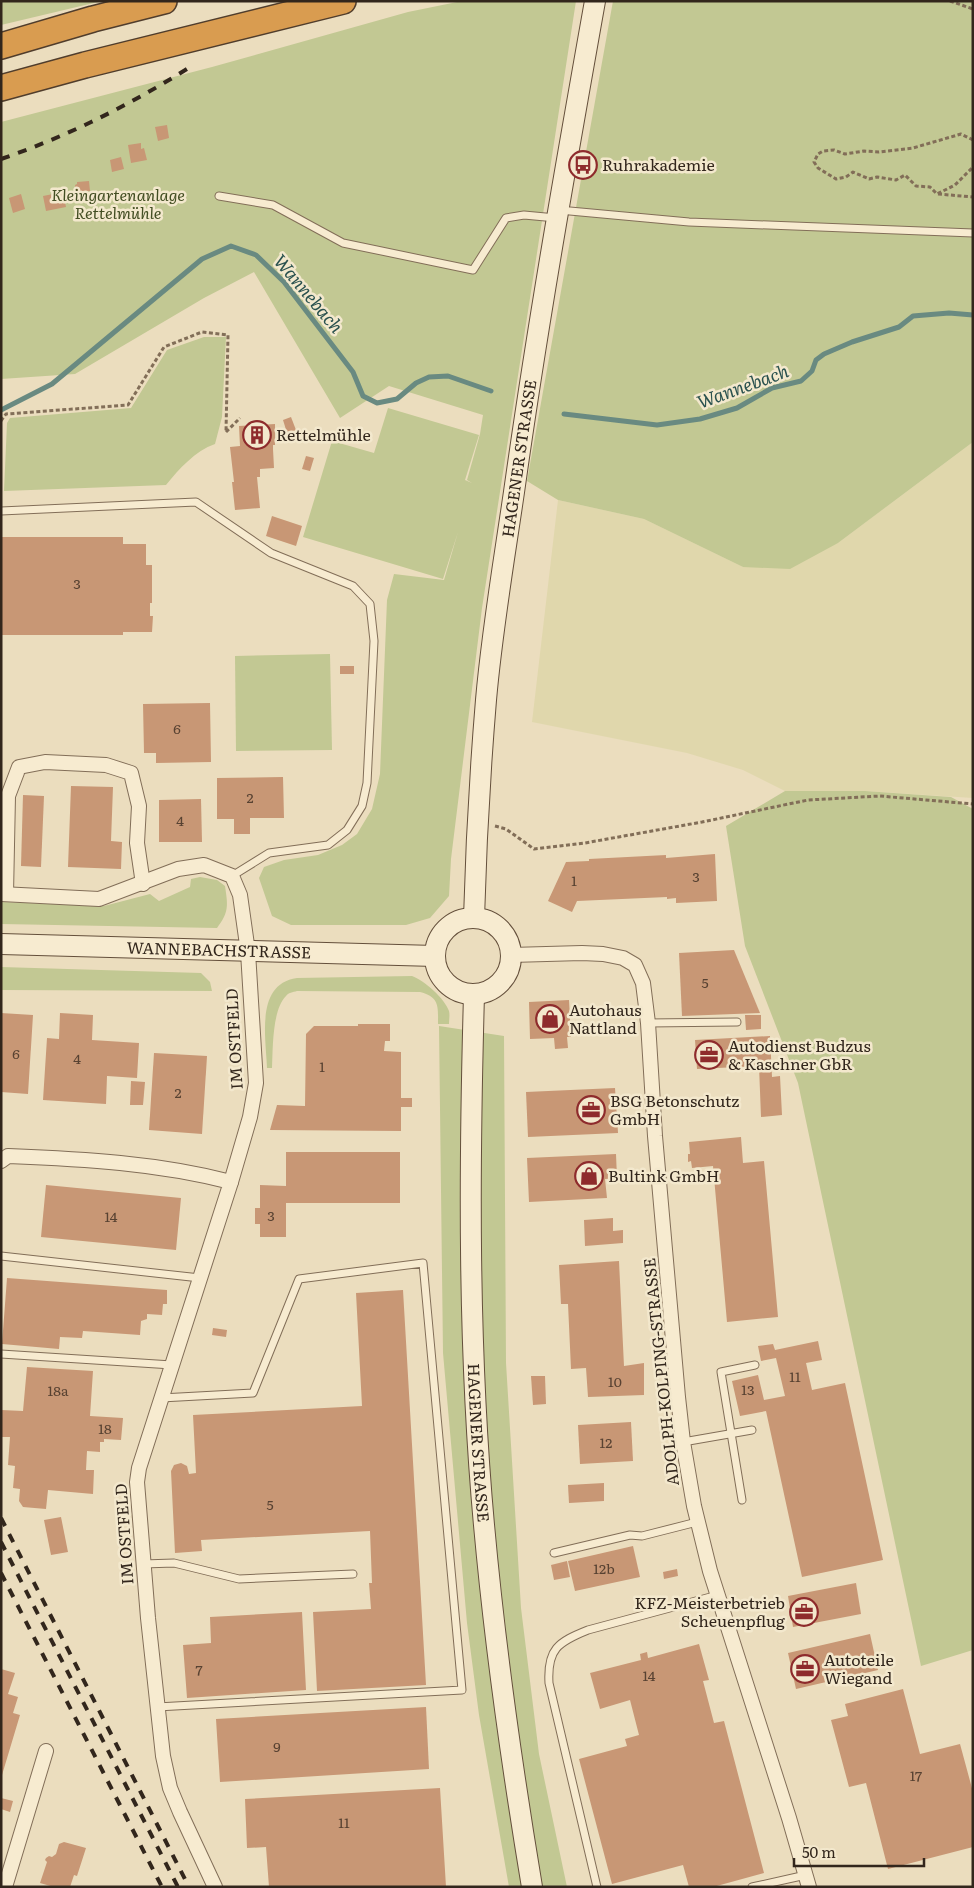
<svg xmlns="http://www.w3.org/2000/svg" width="974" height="1888" font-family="Literata,serif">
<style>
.farmland{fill:#e0d7ac}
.green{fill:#c2c893}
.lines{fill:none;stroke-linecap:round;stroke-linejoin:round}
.stream{stroke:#698a81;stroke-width:5}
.building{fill:#c89775}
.lane-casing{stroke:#826e58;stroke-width:9}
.street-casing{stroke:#826e58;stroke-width:16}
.secondary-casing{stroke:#644f3b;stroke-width:22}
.highway-casing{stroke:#503d2c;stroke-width:28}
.path{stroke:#826e58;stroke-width:3;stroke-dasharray:4 2.5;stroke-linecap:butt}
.lane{stroke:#f7ebd0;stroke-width:7}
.street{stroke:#f7ebd0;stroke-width:14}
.secondary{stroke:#f7ebd0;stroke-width:20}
.highway{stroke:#d99c50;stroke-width:25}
.rail{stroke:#32261c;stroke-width:4;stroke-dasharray:9 9;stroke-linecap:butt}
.labels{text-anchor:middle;stroke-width:5;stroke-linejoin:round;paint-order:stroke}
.number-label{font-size:14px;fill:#584232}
.poi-label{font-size:16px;fill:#32261c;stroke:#f3e8cd;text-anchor:start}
.park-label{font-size:16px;font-style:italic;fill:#434e23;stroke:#f3e8cd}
.street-label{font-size:16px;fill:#32261c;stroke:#f3e8cd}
.water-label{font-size:18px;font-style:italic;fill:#2b524f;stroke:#f3e8cd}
</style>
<rect width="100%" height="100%" fill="#ebddbe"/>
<polygon class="farmland" points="973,442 973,798 865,791 785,791 743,770 687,753 532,722 558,500 644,519 743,567 838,543"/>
<g class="green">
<polygon points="1,1 102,1 1,25"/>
<polygon points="462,1 576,1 482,608 451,859 449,896 430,918 406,925 291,925 272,916 259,878 264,867 284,860 318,855 342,845 357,834 372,809 380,774 387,600 394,574 444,580 458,532 443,579 303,537 332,441 374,453 388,408 479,435 465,480 472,483 467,480 480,434 483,415 389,386 340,418 254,272 204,298 75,374 1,379 1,122 212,67 408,12"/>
<polygon points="613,1 973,1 973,442 838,543 790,569 743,567 644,519 558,500 527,481"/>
<path d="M204 337H226L222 417 215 444C195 451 179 469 166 485L4 491 7 423 10 418 131 408 167 350Z"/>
<polygon points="330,654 332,750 236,751 235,656"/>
<polygon points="785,791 865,791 951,797 973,809 973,1650 921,1666 798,1083 745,946 726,826"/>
<path d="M200 877 217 880 225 886C228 906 229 912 217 928L1 924V902L104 906 150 894 159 901 190 887 191 879Z"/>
<polygon points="1,967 201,973 210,982 212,991 1,990"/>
<path d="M412 976C424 980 445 999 449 1011 450 1015 449 1020 449 1024H438C438 1007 440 997 420 992L297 991C293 992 288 993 286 996 272 1010 273 1048 272 1068H267C266 1038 255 984 297 978Z"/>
<polygon points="439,1026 504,1036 506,1363 521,1608 539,1754 567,1887 509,1887 479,1715 467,1623 443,1353"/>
</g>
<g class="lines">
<g class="stream">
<polyline points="1,410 52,384 202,259 231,246 256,255 284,282 353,372 363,396 377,403 397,399 416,383 429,377 448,376 491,391"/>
<polyline points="564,414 657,425 700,419 737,408 772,388 801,381 812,371 816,360 824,354 852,342 899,327 913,316 949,313 973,315"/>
</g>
</g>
<g class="building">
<polygon points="167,125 169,138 158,141 155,127"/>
<polygon points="141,143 141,149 144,148 147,160 131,163 128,145"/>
<polygon points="121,157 124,169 112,172 110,160"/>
<polygon points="89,181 90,191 76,193 75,185 77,184 77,182"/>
<polygon points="63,192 66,207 46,211 43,196"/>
<polygon points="21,194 25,209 13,213 9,198"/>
<polygon points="291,417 296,430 287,433 283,420"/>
<polygon points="275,424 275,445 273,445 273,449 274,468 260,469 260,477 257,477 260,508 235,510 232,482 234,482 230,447 240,446 239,426"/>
<polygon points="306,456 314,458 310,471 302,469"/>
<polygon points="272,516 302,526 296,546 266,536"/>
<polygon points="1,537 123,537 123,544 146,544 146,565 152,565 152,603 150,603 150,616 153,616 152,632 123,632 123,635 1,635"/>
<rect x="340" y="666" width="14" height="8"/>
<polygon points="210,703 211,762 156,763 156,753 144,753 143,704"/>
<polygon points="283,777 284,818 250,818 250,834 234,834 234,819 217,819 217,778"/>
<polygon points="71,786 113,787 111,841 122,842 121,869 68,867"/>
<polygon points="23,795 44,796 41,867 21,866"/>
<polygon points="201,799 202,842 159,842 159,800"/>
<polygon points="715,854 717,901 676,903 676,898 667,899 667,897 577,901 572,912 548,901 566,862 589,861 589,859 666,855 666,858"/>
<polygon points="734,950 760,1013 682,1016 679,953"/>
<polygon points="569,1000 571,1037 567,1037 568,1048 555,1049 554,1038 530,1039 529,1002"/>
<polygon points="1,1013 33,1015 28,1094 1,1092"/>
<polygon points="60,1013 93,1015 92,1040 139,1043 137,1078 107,1076 106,1104 43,1100 47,1038 59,1039"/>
<polygon points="745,1015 761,1015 761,1029 746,1030"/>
<polygon points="358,1024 390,1024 390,1041 385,1041 384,1051 401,1052 401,1098 412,1098 412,1107 401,1107 401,1131 270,1130 277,1105 305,1106 306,1034 314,1026 358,1026"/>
<polygon points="770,1036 772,1077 780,1076 782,1115 761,1117 759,1066 697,1069 695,1040"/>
<polygon points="154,1053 207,1056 202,1134 149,1130"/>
<polygon points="131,1081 145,1082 143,1105 130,1105"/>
<polygon points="615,1088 618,1133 528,1137 526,1092"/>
<polygon points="741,1137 743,1163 764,1161 778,1317 727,1322 713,1166 692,1168 691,1161 688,1162 688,1154 690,1154 689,1142"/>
<polygon points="286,1152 400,1152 400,1203 286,1203 286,1237 260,1237 260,1224 255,1224 255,1208 260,1208 260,1185 286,1186"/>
<polygon points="616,1154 617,1178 605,1179 607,1198 529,1202 527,1158"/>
<polygon points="46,1185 181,1198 176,1250 41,1237"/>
<polygon points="613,1218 613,1231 623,1230 623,1243 585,1246 584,1220"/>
<polygon points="619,1261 624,1366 644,1363 644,1395 588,1397 586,1368 571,1369 568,1304 561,1304 559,1265"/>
<polygon points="7,1278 167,1290 167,1304 163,1304 162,1315 147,1314 147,1319 141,1321 140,1335 83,1331 82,1338 60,1337 59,1349 2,1344"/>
<polygon points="403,1290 426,1685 317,1691 313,1612 371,1609 369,1583 372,1583 370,1531 201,1540 202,1551 175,1553 171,1471 174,1465 181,1463 187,1466 189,1474 196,1473 193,1415 362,1406 356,1293"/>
<polygon points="213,1328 227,1330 226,1337 212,1335"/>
<polygon points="818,1341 822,1360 806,1363 812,1390 845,1383 883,1560 802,1577 766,1411 740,1416 732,1381 758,1375 764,1400 785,1396 776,1358 761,1361 758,1346 773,1344 775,1350"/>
<polygon points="27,1367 93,1371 90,1416 123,1418 121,1440 104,1439 104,1442 100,1442 100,1452 87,1451 86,1470 94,1470 93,1494 48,1490 46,1509 23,1507 19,1501 20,1489 13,1488 15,1466 8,1465 10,1437 1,1437 1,1410 23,1411"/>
<polygon points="531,1376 545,1376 546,1404 533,1405"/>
<polygon points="631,1422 633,1461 580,1464 578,1425"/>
<polygon points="604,1483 604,1501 569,1503 568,1485"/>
<polygon points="61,1517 68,1552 51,1555 44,1520"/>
<polygon points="633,1546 640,1577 575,1591 568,1561"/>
<polygon points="567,1561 570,1577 554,1580 551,1565"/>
<polygon points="677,1569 678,1576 664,1579 663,1572"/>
<polygon points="856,1583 861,1614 793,1627 788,1596"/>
<polygon points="302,1612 306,1690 187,1698 183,1645 211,1643 210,1617"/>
<polygon points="870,1634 878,1670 796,1689 788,1653"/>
<polygon points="699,1644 709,1680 703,1681 714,1723 724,1721 764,1873 713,1887 689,1887 683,1865 612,1884 579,1759 627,1746 625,1739 639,1735 630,1700 600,1709 590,1673 641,1660 640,1654 647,1652 648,1658"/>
<polygon points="1,1669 15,1673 8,1694 18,1697 13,1713 20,1715 2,1775"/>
<polygon points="903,1689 920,1754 960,1744 973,1792 973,1847 888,1869 866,1783 849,1787 831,1720 848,1716 845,1704"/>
<polygon points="426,1707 429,1769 220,1782 216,1719"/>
<polygon points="440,1788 446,1887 269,1887 266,1847 247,1848 245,1799"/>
<polygon points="1,1798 13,1801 10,1812 1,1809"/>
<polygon points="64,1842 86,1848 77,1876 74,1875 70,1887 54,1887 40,1883 47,1862 45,1860 46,1858 49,1856 52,1857 56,1854 59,1844"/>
</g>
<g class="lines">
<defs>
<g id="lane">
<polyline points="219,196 273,205 343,243 473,270 506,218 524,215 556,218"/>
<polyline points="559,210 689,222 973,233"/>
<polyline points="1,511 196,502 271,553 353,586 370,604 374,641 367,783 362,806 347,830 328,845 269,853 232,876"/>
<polyline points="648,1023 737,1022"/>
<polyline points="1,1256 200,1278"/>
<polyline points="1,1354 172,1365"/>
<polyline points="683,1442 752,1430"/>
<polyline points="742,1500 721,1372 755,1365"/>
<polyline points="554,1553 630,1535 642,1536 697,1522"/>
<polyline points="143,1564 174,1563 239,1579 353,1574"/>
<polyline points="157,1707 462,1690 423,1263 299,1279 253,1393 161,1398"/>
<path d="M597 1887 549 1683C547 1649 558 1642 588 1630L718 1595"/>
<polyline points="752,1887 806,1875"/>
</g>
<g id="street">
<polyline points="1,894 99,899 178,869 204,865 232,876 240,895 248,952 256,1083 250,1117 231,1182"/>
<polyline points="6,894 8,796 19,767 45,762 106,765 131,773 139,806 137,843 143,884"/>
<polyline points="511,955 582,953 603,954 623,958 635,965 643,983 648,1023 655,1136 678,1397 683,1442 694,1506 710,1571 789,1818 809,1887"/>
<path d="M1 1161 8 1156C83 1159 158 1163 231 1182L139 1468 137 1482 148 1618 163 1756 170 1788 180 1812 215 1887"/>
<polyline points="5,1887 46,1751"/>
</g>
<g id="secondary">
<circle cx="473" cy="956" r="38"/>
<path id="s1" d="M474 918C476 845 480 772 486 700 492 630 504 561 514 492 537 328 566 164 595 1"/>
<path id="s2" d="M1 944 435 956"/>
<path id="s3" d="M474 995C469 1172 468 1349 484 1525 495 1647 512 1767 532 1887"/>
</g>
<g id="highway">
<polyline points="1,46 93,19 164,1"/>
<polyline points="1,88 85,65 343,1"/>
</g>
</defs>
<use href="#lane" class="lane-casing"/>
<use href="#street" class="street-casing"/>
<use href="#secondary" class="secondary-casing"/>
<use href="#highway" class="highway-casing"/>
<g class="path">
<polyline points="950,1 973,9"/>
<polyline points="973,140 961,134 913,148 879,152 864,151 845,154 834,150 823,151 818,154 814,162 818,168 836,179 846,177 853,172 869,179 877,177 896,180 905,175 916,186 930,187 937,194 955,185 973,167"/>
<polyline points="938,194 973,197"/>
<polyline points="1,421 6,414 128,405 164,347 202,332 228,335 226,432"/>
<polyline points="226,432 240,418"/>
<polyline points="495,826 506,829 534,849 585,843 702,822 808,800 880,796 973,804"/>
</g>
<use href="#lane" class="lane"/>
<use href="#street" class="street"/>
<use href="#secondary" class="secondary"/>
<use href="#highway" class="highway"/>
<g class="rail">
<path d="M1 159C68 136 130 105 190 67"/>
<polyline points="1,1518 189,1887"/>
<polyline points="1,1542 178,1887"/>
<polyline points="1,1573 162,1887"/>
</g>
</g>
<defs>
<symbol id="bus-ring" viewBox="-11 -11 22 22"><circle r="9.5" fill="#f3e8cd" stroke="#8e2b2c" stroke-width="1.5"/><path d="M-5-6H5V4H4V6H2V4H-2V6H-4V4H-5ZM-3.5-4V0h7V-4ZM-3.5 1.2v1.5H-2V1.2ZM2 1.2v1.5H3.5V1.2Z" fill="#8e2b2c"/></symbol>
<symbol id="building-ring" viewBox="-11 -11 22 22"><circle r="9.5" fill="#f3e8cd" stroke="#8e2b2c" stroke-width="1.5"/><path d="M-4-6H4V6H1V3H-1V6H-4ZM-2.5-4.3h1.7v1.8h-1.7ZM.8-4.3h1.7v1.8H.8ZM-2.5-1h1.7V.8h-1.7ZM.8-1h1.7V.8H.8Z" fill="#8e2b2c"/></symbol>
<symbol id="shop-ring" viewBox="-11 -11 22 22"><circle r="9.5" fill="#f3e8cd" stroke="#8e2b2c" stroke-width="1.5"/><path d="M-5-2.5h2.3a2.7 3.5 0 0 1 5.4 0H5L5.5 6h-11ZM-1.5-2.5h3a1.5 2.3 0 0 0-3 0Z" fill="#8e2b2c"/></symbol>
<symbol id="office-ring" viewBox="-11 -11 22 22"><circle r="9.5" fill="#f3e8cd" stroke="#8e2b2c" stroke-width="1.5"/><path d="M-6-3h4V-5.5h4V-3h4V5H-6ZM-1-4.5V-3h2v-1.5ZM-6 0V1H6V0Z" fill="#8e2b2c"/></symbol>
</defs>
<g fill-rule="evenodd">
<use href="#bus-ring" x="567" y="149" width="32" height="32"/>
<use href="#building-ring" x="241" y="419" width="32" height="32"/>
<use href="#shop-ring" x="534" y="1003" width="32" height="32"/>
<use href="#office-ring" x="693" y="1039" width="32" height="32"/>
<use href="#office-ring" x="575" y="1094" width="32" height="32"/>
<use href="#shop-ring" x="573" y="1160" width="32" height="32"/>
<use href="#office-ring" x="788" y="1596" width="32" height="32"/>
<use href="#office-ring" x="789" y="1653" width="32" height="32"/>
</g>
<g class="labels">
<g class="number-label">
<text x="77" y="589">3</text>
<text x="177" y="734">6</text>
<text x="250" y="803">2</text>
<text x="180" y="826">4</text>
<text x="696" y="882">3</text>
<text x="574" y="886">1</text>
<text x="705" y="988">5</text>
<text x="16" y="1059">6</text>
<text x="77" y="1064">4</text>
<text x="322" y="1072">1</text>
<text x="178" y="1098">2</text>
<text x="271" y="1221">3</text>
<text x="111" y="1222">14</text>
<text x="795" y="1382">11</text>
<text x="615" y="1387">10</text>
<text x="748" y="1395">13</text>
<text x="58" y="1396">18a</text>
<text x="105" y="1434">18</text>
<text x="606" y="1448">12</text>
<text x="270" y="1510">5</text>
<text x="604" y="1574">12b</text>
<text x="199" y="1675">7</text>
<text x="649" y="1681">14</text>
<text x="277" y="1752">9</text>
<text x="916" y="1781">17</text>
<text x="344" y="1828">11</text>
</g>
<g class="poi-label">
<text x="602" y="171">Ruhrakademie</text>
<text x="276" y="441">Rettelmühle</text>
<text x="569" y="1016">Autohaus<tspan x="569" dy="18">Nattland</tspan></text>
<text x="728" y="1052">Autodienst Budzus<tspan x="728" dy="18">&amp; Kaschner GbR</tspan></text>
<text x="610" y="1107">BSG Betonschutz<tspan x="610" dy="18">GmbH</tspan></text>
<text x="608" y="1182">Bultink GmbH</text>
<text x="785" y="1609" text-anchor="end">KFZ-Meisterbetrieb<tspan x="785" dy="18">Scheuenpflug</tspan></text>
<text x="824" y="1666">Autoteile<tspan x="824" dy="18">Wiegand</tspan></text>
</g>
<g class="park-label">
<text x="118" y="201">Kleingartenanlage<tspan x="118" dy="18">Rettelmühle</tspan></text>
</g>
<g class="street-label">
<text dy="6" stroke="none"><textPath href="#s1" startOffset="462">HAGENER STRASSE</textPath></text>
<text dy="6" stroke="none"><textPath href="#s2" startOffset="218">WANNEBACHSTRASSE</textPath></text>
<text transform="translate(234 1039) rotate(-93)" y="6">IM OSTFELD</text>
<text transform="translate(661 1372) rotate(-96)" y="6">ADOLPH-KOLPING-STRASSE</text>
<text dy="6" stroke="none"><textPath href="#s3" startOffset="448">HAGENER STRASSE</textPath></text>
<text transform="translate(124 1534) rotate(-94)" y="6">IM OSTFELD</text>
</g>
<g class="water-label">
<text transform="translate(308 294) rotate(50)" y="6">Wannebach</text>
<text transform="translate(743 387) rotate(-20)" y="6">Wannebach</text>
</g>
</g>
<rect width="974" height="1888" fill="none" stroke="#32261c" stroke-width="5"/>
<path d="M794 1858v8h130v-8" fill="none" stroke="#32261c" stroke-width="2.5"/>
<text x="802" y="1858" font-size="15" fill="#32261c" stroke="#f3e8cd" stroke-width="4" paint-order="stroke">50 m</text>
</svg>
